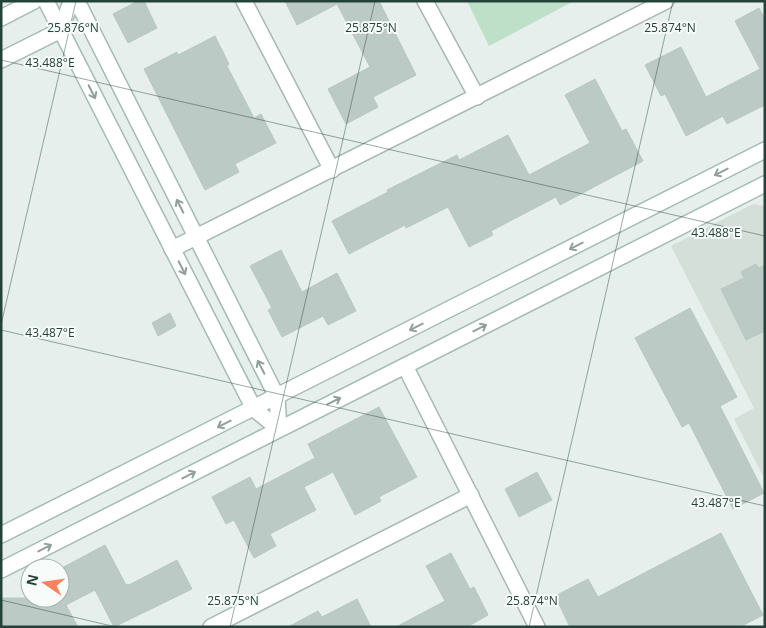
<svg xmlns="http://www.w3.org/2000/svg" width="766" height="628" font-family="'Open Sans',sans-serif">
<style>
.built{fill:#d4dfda}
.green{fill:#bfe0c8}
.building{fill:#bbcac4;stroke:#b8c9c2}
.lines{fill:none;stroke-linecap:round;stroke-linejoin:round}
.street-casing{stroke:#a8b8b2;stroke-width:18}
.secondary-casing{stroke:#a4bbb3;stroke-width:18}
.street{stroke:#fff;stroke-width:15}
.secondary{stroke:#fff;stroke-width:15}
.oneway{stroke:#92a09c}
.ticks{fill:none;stroke:#24423a;stroke-width:1;stroke-opacity:0.45}
.ticks-label{font-size:12px;text-anchor:middle;fill:#24423a;stroke:#f7fbf9;stroke-width:4;stroke-linejoin:round;paint-order:stroke}
</style>
<rect width="100%" height="100%" fill="#e6efeb"/>
<polygon class="built" points="753,204 765,206 765,480 734,419 754,408 671,246"/>
<polygon class="green" points="467,1 574,1 489,46"/>
<g class="building">
<polygon points="138,1 144,1 157,28 128,43 113,14"/>
<polygon points="285,1 379,1 416,75 373,97 378,107 346,124 328,89 370,67 337,4 297,25"/>
<polygon points="759,8 765,19 765,105 727,124 723,116 686,136 665,94 661,96 645,65 681,47 706,97 760,69 735,21"/>
<polygon points="215,36 229,64 227,66 254,118 261,114 276,143 235,164 239,172 205,190 144,69 177,52 178,55"/>
<polygon points="595,79 622,131 626,129 643,161 560,205 556,197 491,231 493,235 469,247 448,207 406,228 405,225 349,254 332,221 388,192 387,190 457,155 459,160 508,135 529,175 590,143 565,95"/>
<polygon points="281,250 302,292 337,273 356,311 328,325 323,316 282,337 268,310 272,308 250,266"/>
<polygon points="756,264 759,268 765,265 765,331 746,340 721,289 744,278 741,272"/>
<polygon points="690,308 737,397 720,406 764,493 733,509 689,423 682,427 635,338"/>
<polygon points="170,313 176,326 158,336 152,323"/>
<polygon points="379,407 417,477 379,497 381,501 355,515 333,472 304,487 316,510 270,534 276,546 254,558 234,520 226,524 212,497 250,477 256,489 315,458 308,444"/>
<polygon points="537,472 552,500 519,517 505,489"/>
<polygon points="721,533 763,615 740,627 570,627 555,596 588,579 598,597"/>
<polygon points="105,545 126,585 128,584 129,585 177,560 192,589 114,627 95,590 66,605 78,627 1,627 1,598 60,598 60,569"/>
<polygon points="451,553 470,589 474,587 488,615 467,627 396,627 445,601 426,566"/>
<polygon points="357,599 371,627 288,627 318,611 322,617"/>
</g>
<g class="lines">
<defs>
<g id="street">
<polyline points="244,1 332,170"/>
<polyline points="425,1 477,97"/>
<polyline points="172,249 666,1"/>
<polyline points="405,366 537,627"/>
<polyline points="211,627 471,495"/>
</g>
<g id="secondary">
<polyline points="46,1 254,409 279,429"/>
<polyline points="77,1 277,397 279,429"/>
<polyline points="1,18 34,1"/>
<polyline points="1,60 61,30 71,1"/>
<polyline points="1,535 765,150"/>
<polyline points="1,570 765,184"/>
</g>
</defs>
<use href="#street" class="street-casing"/>
<use href="#secondary" class="secondary-casing"/>
<use href="#street" class="street"/>
<use href="#secondary" class="secondary"/>
</g>
<defs><path id="oneway-shaft" d="M-6 0H5M1.5-3L5.5 0L1.5 3" fill="none" stroke-width="1.6" stroke-linecap="round" stroke-linejoin="round" transform="scale(1.25)"/></defs>
<g class="oneway">
<use href="#oneway-shaft" transform="translate(92 92) rotate(63)"/>
<use href="#oneway-shaft" transform="translate(721 172) rotate(153)"/>
<use href="#oneway-shaft" transform="translate(180 206) rotate(-117)"/>
<use href="#oneway-shaft" transform="translate(576 246) rotate(153)"/>
<use href="#oneway-shaft" transform="translate(182 268) rotate(63)"/>
<use href="#oneway-shaft" transform="translate(416 327) rotate(153)"/>
<use href="#oneway-shaft" transform="translate(480 328) rotate(-27)"/>
<use href="#oneway-shaft" transform="translate(261 367) rotate(-117)"/>
<use href="#oneway-shaft" transform="translate(334 401) rotate(-26)"/>
<use href="#oneway-shaft" transform="translate(224 424) rotate(153)"/>
<use href="#oneway-shaft" transform="translate(189 475) rotate(-27)"/>
<use href="#oneway-shaft" transform="translate(45 548) rotate(-27)"/>
</g>
<path class="ticks" d="M1 60 765 236M1 325 76 1M1 330 765 506M1 600 116 627M230 627 375 1M529 627 673 1"/>
<g class="ticks-label">
<text x="73" y="32">25.876°N</text>
<text x="371" y="32">25.875°N</text>
<text x="670" y="32">25.874°N</text>
<text x="50" y="67">43.488°E</text>
<text x="716" y="237">43.488°E</text>
<text x="50" y="337">43.487°E</text>
<text x="716" y="507">43.487°E</text>
<text x="233" y="605">25.875°N</text>
<text x="532" y="605">25.874°N</text>
</g>
<rect width="766" height="628" fill="none" stroke="#24423a" stroke-width="5"/>
<g transform="translate(45 583) rotate(283)"><circle r="24" fill="#f7fbf9" stroke="#a3b1ad"/>
<path d="M0-4L9 19L0 12L-9 19Z" fill="#f4845f"/>
<text y="-8" font-size="14" font-weight="bold" text-anchor="middle" fill="#24423a">N</text>
</g>
</svg>
